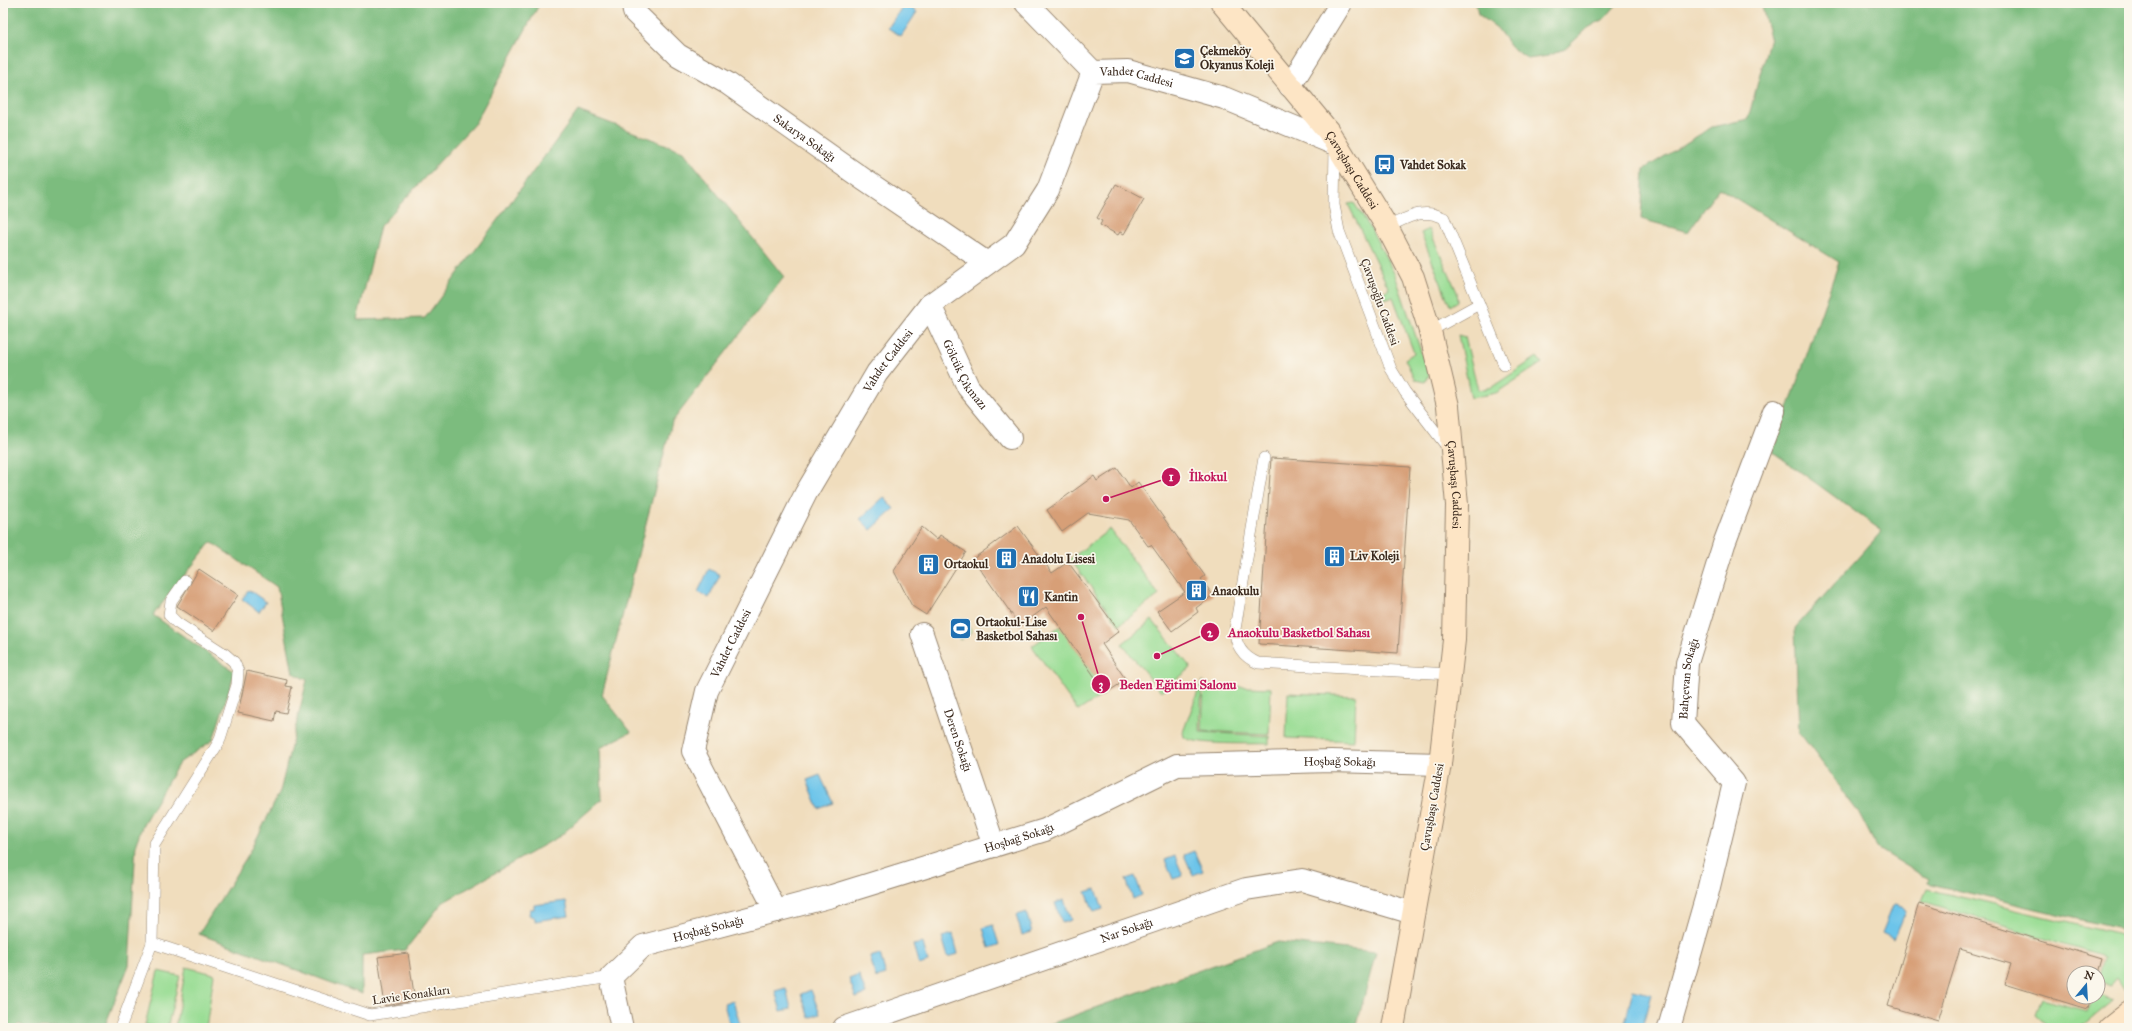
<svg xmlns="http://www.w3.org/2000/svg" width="2132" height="1031" font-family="'IM FELL Great Primer',serif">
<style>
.green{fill:#9add94;stroke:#6a8459}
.forest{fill:#7bbc7e;stroke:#5b734e}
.water{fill:#6cc4ea;stroke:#547784}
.building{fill:#d79f77}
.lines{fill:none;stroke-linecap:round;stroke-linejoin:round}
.lane-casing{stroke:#96846e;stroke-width:12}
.street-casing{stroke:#96846e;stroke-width:24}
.secondary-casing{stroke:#96846e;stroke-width:24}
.lane{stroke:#fff;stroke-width:11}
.street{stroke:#fff;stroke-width:22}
.secondary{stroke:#fde5c5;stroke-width:22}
.labels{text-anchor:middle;stroke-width:3.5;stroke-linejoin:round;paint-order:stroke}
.poi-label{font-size:12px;font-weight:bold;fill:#3b2a1e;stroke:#fbf7ec;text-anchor:start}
.street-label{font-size:12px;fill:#3b2a1e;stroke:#fbf7ec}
.leader{fill:none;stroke:#c2185b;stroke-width:1.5}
.callout-dot{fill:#c2185b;stroke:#fbf7ec;stroke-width:1.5}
.mark-label{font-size:12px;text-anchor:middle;font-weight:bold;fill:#fff}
.callout-label{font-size:13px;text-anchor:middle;font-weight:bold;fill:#c2185b;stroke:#fbf7ec;stroke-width:3.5;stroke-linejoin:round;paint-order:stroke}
</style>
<rect width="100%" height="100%" fill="#fbf7ec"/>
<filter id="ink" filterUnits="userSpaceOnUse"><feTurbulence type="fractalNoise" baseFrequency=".025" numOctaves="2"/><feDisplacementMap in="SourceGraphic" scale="8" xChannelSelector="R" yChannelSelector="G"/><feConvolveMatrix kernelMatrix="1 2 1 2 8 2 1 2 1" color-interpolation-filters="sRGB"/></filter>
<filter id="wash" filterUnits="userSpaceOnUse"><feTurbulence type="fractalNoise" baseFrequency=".012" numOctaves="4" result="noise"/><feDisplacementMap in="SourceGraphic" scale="16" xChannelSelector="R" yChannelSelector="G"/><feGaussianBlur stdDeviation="0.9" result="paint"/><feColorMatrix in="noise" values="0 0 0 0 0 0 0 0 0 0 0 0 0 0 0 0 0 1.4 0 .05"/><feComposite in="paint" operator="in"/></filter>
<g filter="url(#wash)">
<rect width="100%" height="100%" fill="#f0ddbd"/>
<g class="green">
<polygon points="1354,203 1371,229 1395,275 1429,375 1425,382 1415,380 1405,359 1414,353 1393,297 1381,299 1379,294 1389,289 1348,204"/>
<polygon points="1429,229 1457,292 1458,301 1450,306 1421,233"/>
<polygon points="1458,335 1465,337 1478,390 1492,387 1537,357 1542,363 1496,393 1471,398"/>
<polygon points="1110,529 1159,595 1119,625 1070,559"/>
<polygon points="963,618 972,632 960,640 950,626"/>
<polygon points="1152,620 1191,668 1161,692 1122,644"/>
<polygon points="1060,626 1106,693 1078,711 1032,646"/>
<path d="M1202 681 1200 732 1269 736V744C1252 743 1195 746 1184 737L1183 732Z"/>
<polygon points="1204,685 1271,688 1269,734 1202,731"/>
<polygon points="1288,693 1356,696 1354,741 1286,738"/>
<polygon points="1927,889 2129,937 2129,989 2126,992 2117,978 2110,986 2098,980 2104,957 1922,901"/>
<polygon points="186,967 214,974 206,1028 175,1028"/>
<polygon points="158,971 180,976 167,1028 145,1025"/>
<polygon points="2098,994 2113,1001 2080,1028 2050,1028 2036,1015 2042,999 2088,1011 2093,997 2098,997"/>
</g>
<g class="forest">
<polygon points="3,3 540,3 475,123 380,226 357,320 425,318 578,111 683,151 784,277 672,422 602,695 631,732 600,748 602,799 560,836 442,903 405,950 362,955 362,994 199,934 251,850 280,792 307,680 293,673 277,587 211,542 153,615 235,672 213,740 179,763 143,824 136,843 129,965 104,1028 26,1028 19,1024 15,1028 3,1028"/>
<polygon points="1476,3 1618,3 1605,18 1588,28 1565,49 1548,56 1528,59 1511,47 1497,28 1478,14"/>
<polygon points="1761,3 2129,3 2129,931 1927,883 1928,879 1877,848 1858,811 1799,732 1795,628 1882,531 1773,452 1839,262 1719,188 1688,232 1641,219 1644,169 1712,127 1748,119 1770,37"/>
<polygon points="1278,942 1376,952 1356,1028 1039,1028"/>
</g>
<g class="water">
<polygon points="904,4 917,12 901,36 888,28"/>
<polygon points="884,497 894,509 871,530 860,519"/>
<polygon points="709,569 720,575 709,598 698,592"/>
<polygon points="249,590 266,602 259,612 242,599"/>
<polygon points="820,775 833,803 819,809 807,780"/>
<polygon points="1194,851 1203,871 1193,875 1184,855"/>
<polygon points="1175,856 1183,876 1173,879 1165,860"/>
<polygon points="1135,876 1142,895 1133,899 1126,879"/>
<polygon points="1096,889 1103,909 1094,912 1086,892"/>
<polygon points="1064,900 1071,920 1062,923 1055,903"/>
<polygon points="566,901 569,916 535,921 535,918 529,915 530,909 534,909 534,905"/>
<polygon points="1896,905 1904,908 1906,911 1894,939 1882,933 1893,906"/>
<polygon points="1026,912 1032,932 1022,935 1016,915"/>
<polygon points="993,925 999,945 989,948 983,928"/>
<polygon points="953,934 958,954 948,957 942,937"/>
<polygon points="923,943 928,962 919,965 913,945"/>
<polygon points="880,954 886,975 876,978 870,957"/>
<polygon points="859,975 866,994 856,998 849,979"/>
<polygon points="786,988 791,1009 781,1011 775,991"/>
<polygon points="811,990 820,1014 809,1018 801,994"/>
<polygon points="1633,990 1651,994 1642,1028 1624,1027"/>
<polygon points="733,1001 740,1024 730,1026 724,1004"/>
</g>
<g id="blocks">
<g class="building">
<polygon points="1116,184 1144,199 1124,234 1120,232 1118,235 1100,225 1102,221 1097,218"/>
<polygon points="1271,458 1410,467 1398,653 1259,644"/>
<polygon points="1117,468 1131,488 1138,482 1205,576 1201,579 1213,595 1196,608 1198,612 1172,631 1157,611 1185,592 1151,545 1148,546 1129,520 1088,513 1062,532 1047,510 1094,476 1097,481"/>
<polygon points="1018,526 1052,573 1068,562 1119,631 1102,644 1126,680 1106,693 1046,607 1020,626 973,559"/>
<polygon points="922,527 937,540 940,535 966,552 926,615 912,606 894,571"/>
<polygon points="199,569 238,595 214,631 177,606"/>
<polygon points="247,671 287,680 286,686 292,687 286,713 276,711 274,721 238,713"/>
<polygon points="1919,903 2102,959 2098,973 2074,973 2074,997 2090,997 2087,1009 2005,984 2011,964 1960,949 1938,1021 1888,1006"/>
<polygon points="408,953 415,1001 385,1006 378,957"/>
</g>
</g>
</g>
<g filter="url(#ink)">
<use href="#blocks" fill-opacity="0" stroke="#96846e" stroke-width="1"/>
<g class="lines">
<defs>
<g id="lane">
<polyline points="1335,148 1334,205 1339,231 1391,369 1405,392 1448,448"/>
<path d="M1387 227C1408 218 1422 207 1444 218L1504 365"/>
<polyline points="1430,331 1479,304"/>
<path d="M1264 458 1235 629C1235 645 1243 657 1258 663L1450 674"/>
<polyline points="152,943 154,845 219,742 237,685 238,671 234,662 225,654 177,623 169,615 171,601 185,581"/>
<polyline points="120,1028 152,943 370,1015 611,977"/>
</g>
<g id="street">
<path id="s1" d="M633 3 634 12 678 55 727 83 863 179 987 263"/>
<polyline points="1026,3 1093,72"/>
<polyline points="1290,86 1341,3"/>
<path id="s2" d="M930 305 968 387 1010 438"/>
<path id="s3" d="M922 634 994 846"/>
<path id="s4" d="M776 911 693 751 707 691 806 493 877 373 930 305 1014 244 1048 190 1093 72 1128 71 1224 98 1335 144"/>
<path id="s5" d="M622 1028 611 977 643 946 832 896 1045 830 1177 765 1331 761 1440 764"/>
<path id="s6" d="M844 1028 1246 889 1302 880 1413 913"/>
<path id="s7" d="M1669 1028 1707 895 1734 783 1683 723 1687 663 1724 544 1774 411"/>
</g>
<g id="secondary">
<path id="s8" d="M1222 3 1328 131 1387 227 1413 277 1430 331 1448 406 1457 505 1454 640 1440 764 1393 1028"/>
<polyline points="2110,1028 2129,1013"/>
</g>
</defs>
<use href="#lane" class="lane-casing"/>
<use href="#street" class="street-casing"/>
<use href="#secondary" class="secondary-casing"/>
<use href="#lane" class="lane"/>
<use href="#street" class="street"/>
<use href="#secondary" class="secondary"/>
</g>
</g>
<defs>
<symbol id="school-square" viewBox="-11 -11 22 22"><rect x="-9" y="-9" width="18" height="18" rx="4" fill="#1f6fb2" stroke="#fbf7ec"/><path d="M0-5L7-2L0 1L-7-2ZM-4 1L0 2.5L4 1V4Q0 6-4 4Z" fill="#fff"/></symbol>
<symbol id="bus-square" viewBox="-11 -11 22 22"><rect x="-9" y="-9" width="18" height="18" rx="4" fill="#1f6fb2" stroke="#fbf7ec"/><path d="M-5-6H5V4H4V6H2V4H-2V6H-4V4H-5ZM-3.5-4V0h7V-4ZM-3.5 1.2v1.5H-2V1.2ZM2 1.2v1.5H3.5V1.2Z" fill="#fff"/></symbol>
<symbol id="building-square" viewBox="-11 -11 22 22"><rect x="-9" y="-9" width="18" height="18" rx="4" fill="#1f6fb2" stroke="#fbf7ec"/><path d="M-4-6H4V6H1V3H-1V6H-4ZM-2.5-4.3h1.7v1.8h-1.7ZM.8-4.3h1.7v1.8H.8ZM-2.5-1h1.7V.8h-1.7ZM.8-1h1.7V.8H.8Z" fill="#fff"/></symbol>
<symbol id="restaurant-square" viewBox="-11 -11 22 22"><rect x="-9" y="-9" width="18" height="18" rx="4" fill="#1f6fb2" stroke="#fbf7ec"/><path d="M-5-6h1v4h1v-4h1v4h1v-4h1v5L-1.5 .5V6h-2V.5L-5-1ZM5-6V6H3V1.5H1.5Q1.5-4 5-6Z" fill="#fff"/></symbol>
<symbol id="stadium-square" viewBox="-11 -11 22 22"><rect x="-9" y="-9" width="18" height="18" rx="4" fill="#1f6fb2" stroke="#fbf7ec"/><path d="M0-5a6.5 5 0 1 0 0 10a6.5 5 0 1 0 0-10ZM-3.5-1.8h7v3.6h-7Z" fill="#fff"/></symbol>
</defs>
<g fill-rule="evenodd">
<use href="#school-square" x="1172" y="46" width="25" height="25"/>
<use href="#bus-square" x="1372" y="152" width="25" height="25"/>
<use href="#building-square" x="1322" y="544" width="25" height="25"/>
<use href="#building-square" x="994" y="546" width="25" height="25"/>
<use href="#building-square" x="916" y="552" width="25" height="25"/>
<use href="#building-square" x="1184" y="578" width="25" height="25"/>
<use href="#restaurant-square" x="1016" y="584" width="25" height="25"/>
<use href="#stadium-square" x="948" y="616" width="25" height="25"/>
</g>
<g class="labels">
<g class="poi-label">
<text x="1200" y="55">Çekmeköy<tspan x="1200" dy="14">Okyanus Koleji</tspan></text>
<text x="1400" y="169">Vahdet Sokak</text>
<text x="1350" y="560">Liv Koleji</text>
<text x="1022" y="563">Anadolu Lisesi</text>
<text x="944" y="568">Ortaokul</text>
<text x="1212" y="595">Anaokulu</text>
<text x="1044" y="601">Kantin</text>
<text x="976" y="626">Ortaokul-Lise<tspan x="976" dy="14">Basketbol Sahası</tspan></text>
</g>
<g class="street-label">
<text dy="4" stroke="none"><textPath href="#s4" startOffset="1027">Vahdet Caddesi</textPath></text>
<text dy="4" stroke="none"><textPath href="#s1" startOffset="222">Sakarya Sokağı</textPath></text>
<text dy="4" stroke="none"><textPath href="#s8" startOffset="212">Çavuşbaşı Caddesi</textPath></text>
<text transform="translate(1380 302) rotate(70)" y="4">Çavuşoğlu Caddesi</text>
<text dy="4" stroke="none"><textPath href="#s4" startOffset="619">Vahdet Caddesi</textPath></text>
<text dy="4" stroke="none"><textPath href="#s2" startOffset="78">Gölcük Çıkmazı</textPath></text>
<text dy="4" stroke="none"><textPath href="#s8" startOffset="548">Çavuşbaşı Caddesi</textPath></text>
<text dy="4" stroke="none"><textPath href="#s4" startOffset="295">Vahdet Caddesi</textPath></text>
<text dy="4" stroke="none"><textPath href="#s7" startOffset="377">Bahçevan Sokağı</textPath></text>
<text dy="4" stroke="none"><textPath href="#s3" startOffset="112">Deren Sokağı</textPath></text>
<text dy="4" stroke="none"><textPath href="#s5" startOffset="825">Hoşbağ Sokağı</textPath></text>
<text transform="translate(1432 807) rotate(-80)" y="4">Çavuşbaşı Caddesi</text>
<text dy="4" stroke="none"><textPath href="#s5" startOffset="488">Hoşbağ Sokağı</textPath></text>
<text dy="4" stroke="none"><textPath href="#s5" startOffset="164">Hoşbağ Sokağı</textPath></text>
<text dy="4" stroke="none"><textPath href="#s6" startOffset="299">Nar Sokağı</textPath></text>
<text transform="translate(411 995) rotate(-8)" y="4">Lavie Konakları</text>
</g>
</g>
<path class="leader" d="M1106 499L1171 477M1157 656L1210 632M1081 617L1101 684"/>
<g class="callout-dot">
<circle cx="1106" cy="499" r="4"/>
<circle cx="1157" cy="656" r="4"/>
<circle cx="1081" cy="617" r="4"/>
<circle cx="1171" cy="477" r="10"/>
<circle cx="1210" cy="632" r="10"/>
<circle cx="1101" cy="684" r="10"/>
</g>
<g class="mark-label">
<text x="1171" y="481">1</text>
<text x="1210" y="637">2</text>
<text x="1101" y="689">3</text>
</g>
<g class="callout-label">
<text x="1208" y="481">İlkokul</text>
<text x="1299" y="637">Anaokulu Basketbol Sahası</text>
<text x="1178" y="689">Beden Eğitimi Salonu</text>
</g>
<rect width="2132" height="1031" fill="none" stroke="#fbf7ec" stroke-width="16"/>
<g transform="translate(2086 985) rotate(18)"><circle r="19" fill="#fbf7ec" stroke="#aea59a"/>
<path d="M0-3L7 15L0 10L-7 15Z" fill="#1f6fb2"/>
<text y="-6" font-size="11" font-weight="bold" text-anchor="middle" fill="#3b2a1e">N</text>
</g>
</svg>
